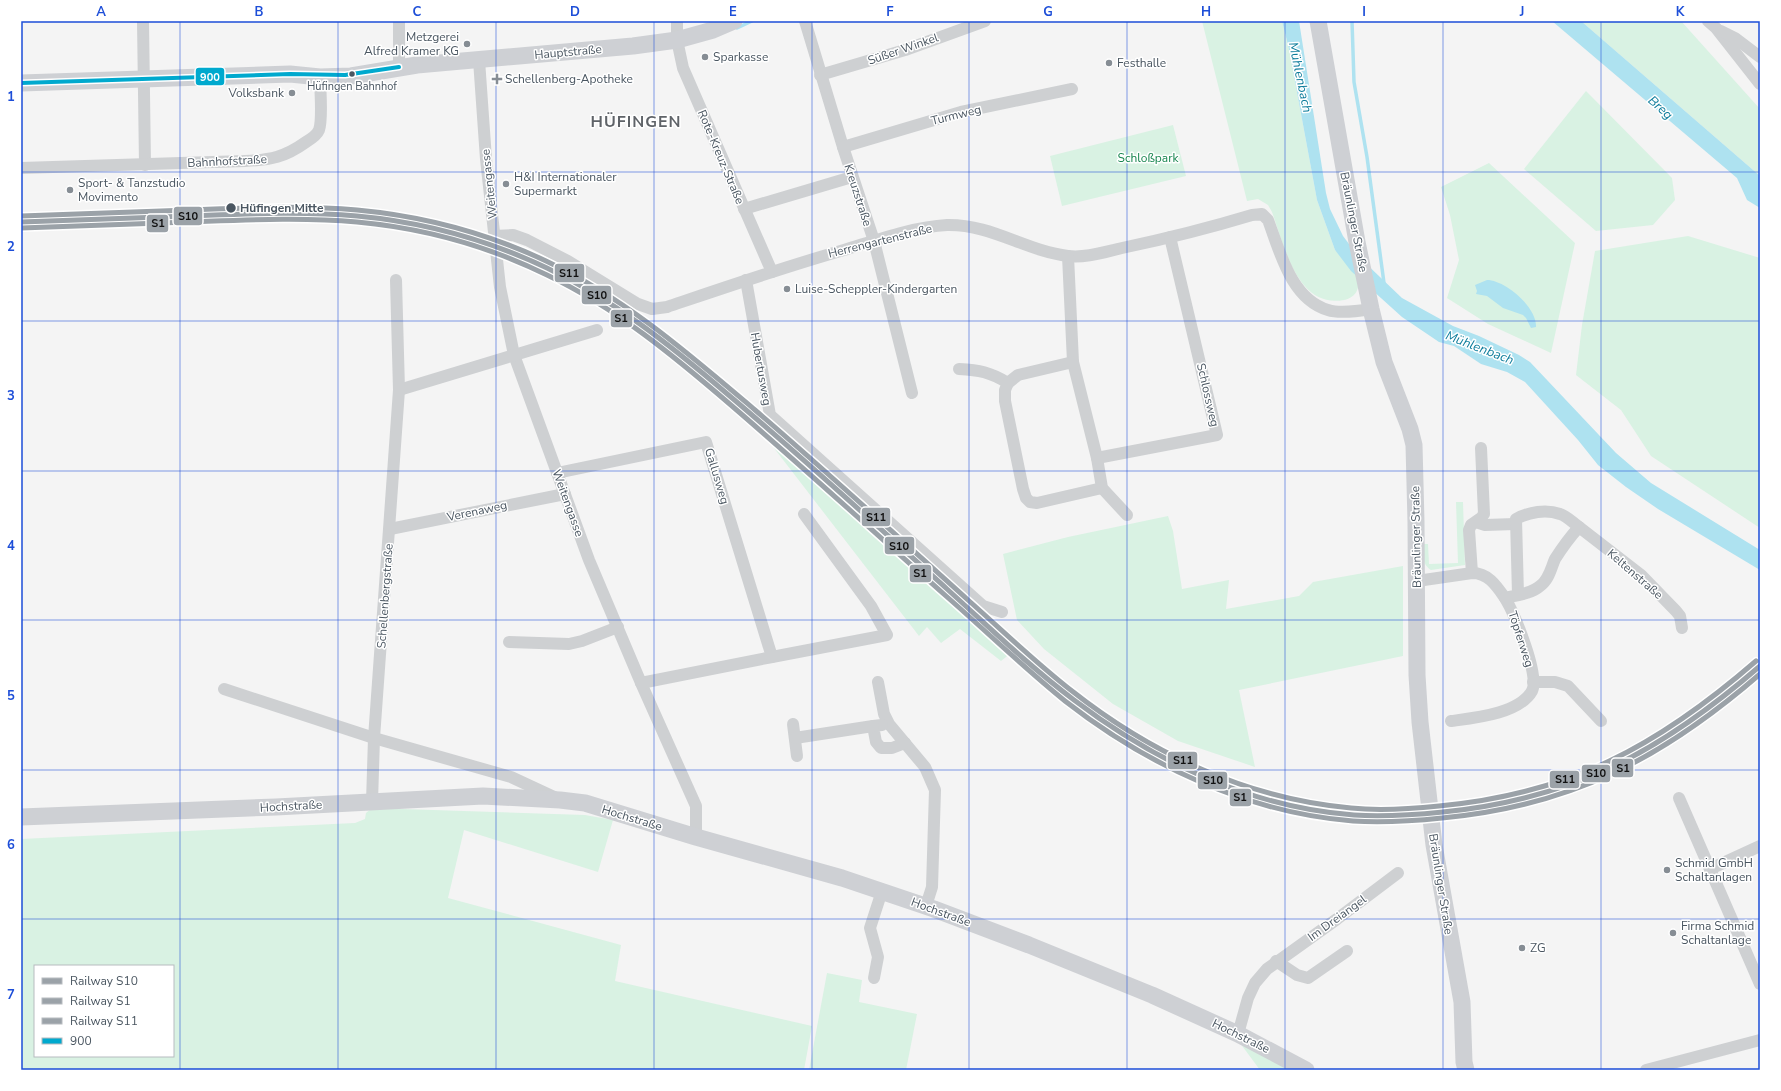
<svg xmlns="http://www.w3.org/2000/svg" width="1781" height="1091" font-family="'Nunito Sans',sans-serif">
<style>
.green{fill:#d9f2e3;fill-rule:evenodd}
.water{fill:#aee2f0}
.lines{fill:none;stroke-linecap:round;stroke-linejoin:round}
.stream{stroke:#aee2f0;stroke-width:3.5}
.street{stroke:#ced0d2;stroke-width:12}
.secondary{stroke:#ced0d4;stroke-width:17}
.bus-1-casing{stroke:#fff;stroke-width:7}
.bus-1{stroke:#00a9ce;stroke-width:4}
.rail-1-casing{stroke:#fff;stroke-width:8}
.rail-2-casing{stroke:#fff;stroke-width:8}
.rail-3-casing{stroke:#fff;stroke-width:8}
.rail-1{stroke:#9ba2a8;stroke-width:5}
.rail-2{stroke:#9ba2a8;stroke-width:5}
.rail-3{stroke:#9ba2a8;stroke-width:5}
.grid{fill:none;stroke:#1d4ed8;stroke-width:1;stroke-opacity:0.55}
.poi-dot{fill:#868d94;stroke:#fff;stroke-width:1.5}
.bus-dot{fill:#4a5661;stroke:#fff;stroke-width:1.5}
.labels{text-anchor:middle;stroke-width:3;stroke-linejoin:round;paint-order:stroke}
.bus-label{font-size:11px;fill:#4a5661;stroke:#fff}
.poi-label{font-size:12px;fill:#4a5661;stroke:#fff;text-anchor:start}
.street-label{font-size:12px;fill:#4a5661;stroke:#fff}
.park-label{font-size:12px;fill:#17864f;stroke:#fff}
.stop-label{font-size:12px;font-weight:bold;fill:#4a5661;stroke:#fff;text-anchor:start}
.water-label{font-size:13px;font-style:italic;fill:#0c7c9b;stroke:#fff}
.district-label{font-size:16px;font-weight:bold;letter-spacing:1px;fill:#5f6368;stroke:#fff}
.line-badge{stroke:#fff;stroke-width:1.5}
.badge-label{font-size:11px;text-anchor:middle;font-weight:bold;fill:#fff}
.pale-badge-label{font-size:11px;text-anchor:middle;font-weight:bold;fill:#111}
.neatline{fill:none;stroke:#1d4ed8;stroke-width:1.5}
.grid-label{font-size:13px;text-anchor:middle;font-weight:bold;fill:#1d4ed8}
</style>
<rect width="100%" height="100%" fill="#f4f4f4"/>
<g class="green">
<path d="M1202 21H1282L1289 49 1317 200 1335 250 1359 277C1359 289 1357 297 1344 300 1297 309 1284 245 1272 212L1268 205 1258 199 1247 201Z"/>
<polygon points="1581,21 1681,21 1760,109 1760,176"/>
<polygon points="1586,91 1672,178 1675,200 1653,225 1596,231 1524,169"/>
<polygon points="1173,125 1186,176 1062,206 1050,156"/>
<polygon points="1489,163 1575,243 1551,353 1488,324 1447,298 1459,260 1450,215 1441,187"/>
<polygon points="1688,236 1760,258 1760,528 1651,456 1621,410 1576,375 1582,325 1595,251"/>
<polygon points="760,430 1011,653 1001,661 960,629 941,643 927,627 919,636"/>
<path d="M1456 502H1463L1465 565 1431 570C1421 564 1424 554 1424 544H1428L1429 564 1458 563Z"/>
<polygon points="1168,516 1173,531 1182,589 1229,580 1226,609 1299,596 1313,582 1403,566 1403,656 1239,690 1255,767 1178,741 1113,704 1044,649 1017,620 1003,554 1068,537"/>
<path d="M372 808 585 815 613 820 598 872 464 830 448 898 621 945 615 981 812 1026 804 1070H21V839L355 823 365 819 366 813ZM35 966H173V1056H35Z"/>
<polygon points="827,973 862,980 859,1002 917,1014 906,1070 809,1070"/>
<polygon points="1240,1043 1290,1070 1260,1070"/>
</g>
<g class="water">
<polygon points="1282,21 1299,21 1326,193 1330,209 1343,236 1358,256 1402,298 1453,326 1479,336 1519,355 1530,362 1616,453 1651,483 1760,550 1760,570 1658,509 1626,487 1598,465 1578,440 1525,382 1507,372 1481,364 1454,346 1439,342 1402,317 1351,271 1335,250 1317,200 1289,49"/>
<polygon points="1552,21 1581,21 1760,176 1760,208 1747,200 1737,178"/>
<path d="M1487 280C1505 280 1537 307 1536 327L1531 328 1526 318 1523 315 1503 308 1487 296 1476 294 1477 291 1475 285Z"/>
</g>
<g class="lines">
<g class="stream">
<polyline points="1352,21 1354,82 1367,157 1384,283"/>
<polyline points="737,28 752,21"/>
</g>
<g class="street">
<polyline points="143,21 145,165"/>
<polyline points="399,21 399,67"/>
<polyline points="677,21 677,40 683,68 772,272"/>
<polyline points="805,21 843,147 874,241 912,393"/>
<polyline points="1708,21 1716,28 1760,84"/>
<polyline points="1721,31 1735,38 1760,57"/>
<polyline points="479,60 486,159 500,287 514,355 589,560 641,683 696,806 696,837"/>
<polyline points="820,75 905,50 985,21"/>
<polyline points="843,147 961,112 1072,89"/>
<path d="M21 168 245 161C271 160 285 157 306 142 311 139 317 135 319 130 323 120 320 89 320 77"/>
<polyline points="744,209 852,177"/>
<path d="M494 236 513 235 527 240 568 261 638 304 652 309 667 307C726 287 784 267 844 250 877 240 913 227 947 225 991 224 1026 251 1068 256 1086 258 1104 252 1122 248 1165 239 1209 228 1252 215L1262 214 1268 220C1280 252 1291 299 1328 310 1340 314 1359 311 1371 309"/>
<polyline points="1068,256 1073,362 1097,458 1102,488 1127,515"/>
<polyline points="746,280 770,415 983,606 1002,612"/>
<path d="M959 369C979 370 990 372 1008 383L1018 375 1073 362"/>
<polyline points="1008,383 1005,390 1005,401 1023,489 1026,498 1030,502 1037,503 1102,488"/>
<polyline points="399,390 597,330"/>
<polyline points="1097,458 1217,435 1170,237"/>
<polyline points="557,473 706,442 772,657 641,683"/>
<polyline points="1476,522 1485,525 1515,524"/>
<polyline points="1579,527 1641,575 1676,611 1680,616 1682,628"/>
<polyline points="390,529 565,494"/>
<polyline points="1472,573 1469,530 1471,525 1481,518 1484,514 1481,448"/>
<path d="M1417 581 1472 573C1488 573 1496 585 1505 598 1517 595 1531 594 1540 586 1549 580 1551 568 1555 559 1562 548 1570 537 1579 527 1573 523 1567 516 1560 514 1546 509 1529 512 1516 519L1518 595"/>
<polyline points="509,642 569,644 582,641 618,627"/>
<polyline points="772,657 887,635 871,606 804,514"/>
<polyline points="878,682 884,714 889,724 925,767 935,790 932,887 926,906"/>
<polyline points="1533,682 1555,682 1568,686 1601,721"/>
<polyline points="224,689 374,738 511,777 554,797"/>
<path d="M1451 721C1474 718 1519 714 1532 691 1540 675 1514 613 1505 598"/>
<polyline points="793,724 797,756"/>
<polyline points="882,725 873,726 876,742 881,748 892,748 905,743"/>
<polyline points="795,738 873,726"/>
<polyline points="1679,798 1760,984"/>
<polyline points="372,802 374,738 399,390 396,280"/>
<polyline points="1710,869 1760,846"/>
<polyline points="1276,961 1297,975 1308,978 1347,951"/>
<polyline points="874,978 878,957 870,928 882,891"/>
<polyline points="1238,1034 1248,998 1255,983 1267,969 1337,919 1398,873"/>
<polyline points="1646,1070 1760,1040"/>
</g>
<g class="secondary">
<polyline points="1318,21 1357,242 1371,309 1384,362 1410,429 1414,445 1416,522 1417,675 1420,722 1434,845 1462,1002 1464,1062 1466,1070"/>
<polyline points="21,83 290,74 320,77 351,76 417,65 633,46 677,40 713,30 734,21"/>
<polyline points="21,817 276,807 483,796 560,800 585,803 696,837 842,878 934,909 1029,945 1152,995 1238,1034 1306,1070"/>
</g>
<defs>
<polyline id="bus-1" points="21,83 290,74 345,75 399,67"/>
</defs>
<use href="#bus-1" class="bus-1-casing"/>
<use href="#bus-1" class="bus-1"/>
<defs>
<path id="rail-1" d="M21 222C77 220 133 218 189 216 245 214 301 211 357 216 423 222 488 240 547 268 614 300 670 345 725 392 801 456 874 523 947 589 989 627 1029 666 1074 700 1154 761 1252 808 1354 815 1383 817 1413 815 1443 812 1574 799 1662 751 1760 666"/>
<path id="rail-2" d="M21 228C77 226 133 224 189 222 245 220 302 217 357 222 423 228 488 246 547 275 616 308 674 356 732 406 804 468 875 533 946 596 986 631 1024 668 1065 701 1147 765 1248 813 1353 821 1383 823 1413 821 1442 818 1572 806 1663 758 1760 674"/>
<path id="rail-3" d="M21 216C77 214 133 212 189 210 245 208 301 205 357 210 422 216 487 233 546 261 625 298 689 354 755 410 827 472 897 536 968 600 1003 631 1036 663 1072 691 1152 754 1248 799 1351 808 1380 811 1410 809 1439 806 1570 794 1658 746 1756 661"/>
</defs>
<use href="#rail-1" class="rail-1-casing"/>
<use href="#rail-2" class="rail-2-casing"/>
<use href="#rail-3" class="rail-3-casing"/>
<use href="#rail-1" class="rail-1"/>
<use href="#rail-2" class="rail-2"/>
<use href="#rail-3" class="rail-3"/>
</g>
<path class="grid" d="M180 21V1070M338 21V1070M496 21V1070M654 21V1070M812 21V1070M969 21V1070M1127 21V1070M1285 21V1070M1443 21V1070M1601 21V1070M21 172H1760M21 321H1760M21 471H1760M21 620H1760M21 770H1760M21 919H1760"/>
<g class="poi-dot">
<circle cx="467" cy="44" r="4"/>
<circle cx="705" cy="57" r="4"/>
<circle cx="1109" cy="63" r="4"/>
<path d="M495 73h4v4h4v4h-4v4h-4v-4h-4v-4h4z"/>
<circle cx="292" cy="93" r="4"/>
<circle cx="506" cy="184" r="4"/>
<circle cx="70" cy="190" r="4"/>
<circle cx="787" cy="289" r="4"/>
<circle cx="1667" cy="870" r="4"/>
<circle cx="1673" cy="933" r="4"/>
<circle cx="1522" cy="948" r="4"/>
</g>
<g class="bus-dot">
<circle cx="352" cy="74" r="3.5"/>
<circle cx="231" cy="208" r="5.5"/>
</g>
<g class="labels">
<g class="bus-label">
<text x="352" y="90">Hüfingen Bahnhof</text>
</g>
<g class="poi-label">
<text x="459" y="41" text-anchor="end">Metzgerei<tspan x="459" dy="14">Alfred Kramer KG</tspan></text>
<text x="713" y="61">Sparkasse</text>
<text x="1117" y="67">Festhalle</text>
<text x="505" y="83">Schellenberg-Apotheke</text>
<text x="284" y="97" text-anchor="end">Volksbank</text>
<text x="514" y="181">H&amp;I Internationaler<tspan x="514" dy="14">Supermarkt</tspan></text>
<text x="78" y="187">Sport- &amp; Tanzstudio<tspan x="78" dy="14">Movimento</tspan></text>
<text x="795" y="293">Luise-Scheppler-Kindergarten</text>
<text x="1675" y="867">Schmid GmbH<tspan x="1675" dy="14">Schaltanlagen</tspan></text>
<text x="1681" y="930">Firma Schmid<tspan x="1681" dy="14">Schaltanlage</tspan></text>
<text x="1530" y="952">ZG</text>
</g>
<g class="street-label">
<text transform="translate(903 49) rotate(-19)" y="4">Süßer Winkel</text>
<text transform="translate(568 52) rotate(-5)" y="4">Hauptstraße</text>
<text transform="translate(956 115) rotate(-14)" y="4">Turmweg</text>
<text transform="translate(721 157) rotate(67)" y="4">Rote-Kreuz-Straße</text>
<text transform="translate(227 161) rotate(-3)" y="4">Bahnhofstraße</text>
<text transform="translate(489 184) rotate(-96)" y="4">Weitengasse</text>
<text transform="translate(858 195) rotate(72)" y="4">Kreuzstraße</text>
<text transform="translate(1354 222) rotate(79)" y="4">Bräunlinger Straße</text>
<text transform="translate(880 241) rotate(-14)" y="4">Herrengartenstraße</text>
<text transform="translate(761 369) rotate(80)" y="4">Hubertusweg</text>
<text transform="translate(1208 395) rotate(77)" y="4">Schlossweg</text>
<text transform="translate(717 476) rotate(73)" y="4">Gallusweg</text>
<text transform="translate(568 503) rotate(70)" y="4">Weitengasse</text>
<text transform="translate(477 511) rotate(-12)" y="4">Verenaweg</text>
<text transform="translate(1416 537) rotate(-91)" y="4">Bräunlinger Straße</text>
<text transform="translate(1635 574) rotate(41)" y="4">Keltenstraße</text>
<text transform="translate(385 596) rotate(-86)" y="4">Schellenbergstraße</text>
<text transform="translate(1521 639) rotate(72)" y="4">Töpferweg</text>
<text transform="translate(291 806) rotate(-3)" y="4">Hochstraße</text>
<text transform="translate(632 818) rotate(17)" y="4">Hochstraße</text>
<text transform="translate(1441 884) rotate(81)" y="4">Bräunlinger Straße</text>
<text transform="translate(941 912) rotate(20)" y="4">Hochstraße</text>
<text transform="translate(1337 918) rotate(-36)" y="4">Im Dreiangel</text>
<text transform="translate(1241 1036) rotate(26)" y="4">Hochstraße</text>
</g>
<g class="park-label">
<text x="1148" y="162">Schloßpark</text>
</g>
<g class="stop-label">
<text x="240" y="212">Hüfingen Mitte</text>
</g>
<g class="water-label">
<text transform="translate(1301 77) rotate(78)" y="5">Mühlenbach</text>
<text transform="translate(1661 107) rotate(42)" y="5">Breg</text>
<text transform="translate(1480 347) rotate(21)" y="5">Mühlenbach</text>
</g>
<g class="district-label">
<text x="636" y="127">HÜFINGEN</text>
</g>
</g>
<g class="line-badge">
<rect x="195" y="67" width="30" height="19" rx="4" fill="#00a9ce"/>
<rect x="173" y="206" width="30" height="20" rx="4" fill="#9ba2a8"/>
<rect x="146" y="214" width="23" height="19" rx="4" fill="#9ba2a8"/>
<rect x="554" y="263" width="31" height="20" rx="4" fill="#9ba2a8"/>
<rect x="581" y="285" width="31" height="20" rx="4" fill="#9ba2a8"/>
<rect x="610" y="309" width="23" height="19" rx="4" fill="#9ba2a8"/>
<rect x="861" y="507" width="30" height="20" rx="4" fill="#9ba2a8"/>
<rect x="884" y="536" width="31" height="19" rx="4" fill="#9ba2a8"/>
<rect x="909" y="564" width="23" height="19" rx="4" fill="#9ba2a8"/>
<rect x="1167" y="751" width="31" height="19" rx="4" fill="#9ba2a8"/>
<rect x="1611" y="758" width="23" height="20" rx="4" fill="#9ba2a8"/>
<rect x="1581" y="764" width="30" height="19" rx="4" fill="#9ba2a8"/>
<rect x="1549" y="770" width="31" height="19" rx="4" fill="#9ba2a8"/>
<rect x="1197" y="771" width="31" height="19" rx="4" fill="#9ba2a8"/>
<rect x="1229" y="788" width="23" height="19" rx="4" fill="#9ba2a8"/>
</g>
<g class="badge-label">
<text x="210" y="81">900</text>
</g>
<g class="pale-badge-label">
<text x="188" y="220">S10</text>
<text x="158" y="227">S1</text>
<text x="569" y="277">S11</text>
<text x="597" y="299">S10</text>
<text x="621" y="322">S1</text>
<text x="876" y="521">S11</text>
<text x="899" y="550">S10</text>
<text x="920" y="577">S1</text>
<text x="1183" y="764">S11</text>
<text x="1623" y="772">S1</text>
<text x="1596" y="777">S10</text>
<text x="1565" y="783">S11</text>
<text x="1213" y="784">S10</text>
<text x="1240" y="801">S1</text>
</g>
<rect width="1781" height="1091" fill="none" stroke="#ffffff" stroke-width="44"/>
<rect x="34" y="965" width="140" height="92" fill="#ffffff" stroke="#b7bbc0"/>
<rect x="42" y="978" width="20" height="6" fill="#9ba2a8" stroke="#b7bbc0"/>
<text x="70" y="985" font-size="12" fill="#4a5661">Railway S10</text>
<rect x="42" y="998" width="20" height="6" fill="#9ba2a8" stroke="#b7bbc0"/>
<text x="70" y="1005" font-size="12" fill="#4a5661">Railway S1</text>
<rect x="42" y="1018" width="20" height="6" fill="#9ba2a8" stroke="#b7bbc0"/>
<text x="70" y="1025" font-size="12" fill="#4a5661">Railway S11</text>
<rect x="42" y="1038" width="20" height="6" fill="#00a9ce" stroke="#b7bbc0"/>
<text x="70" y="1045" font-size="12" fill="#4a5661">900</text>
<rect x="22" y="22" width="1737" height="1047" class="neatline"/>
<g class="grid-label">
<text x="101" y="16">A</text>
<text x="259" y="16">B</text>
<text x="417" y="16">C</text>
<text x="575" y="16">D</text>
<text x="733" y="16">E</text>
<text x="890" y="16">F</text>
<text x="1048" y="16">G</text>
<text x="1206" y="16">H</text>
<text x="1364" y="16">I</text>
<text x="1522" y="16">J</text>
<text x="1680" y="16">K</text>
<text x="11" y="101">1</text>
<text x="11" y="251">2</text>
<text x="11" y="400">3</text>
<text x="11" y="550">4</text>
<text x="11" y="700">5</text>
<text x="11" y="849">6</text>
<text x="11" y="999">7</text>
</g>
</svg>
